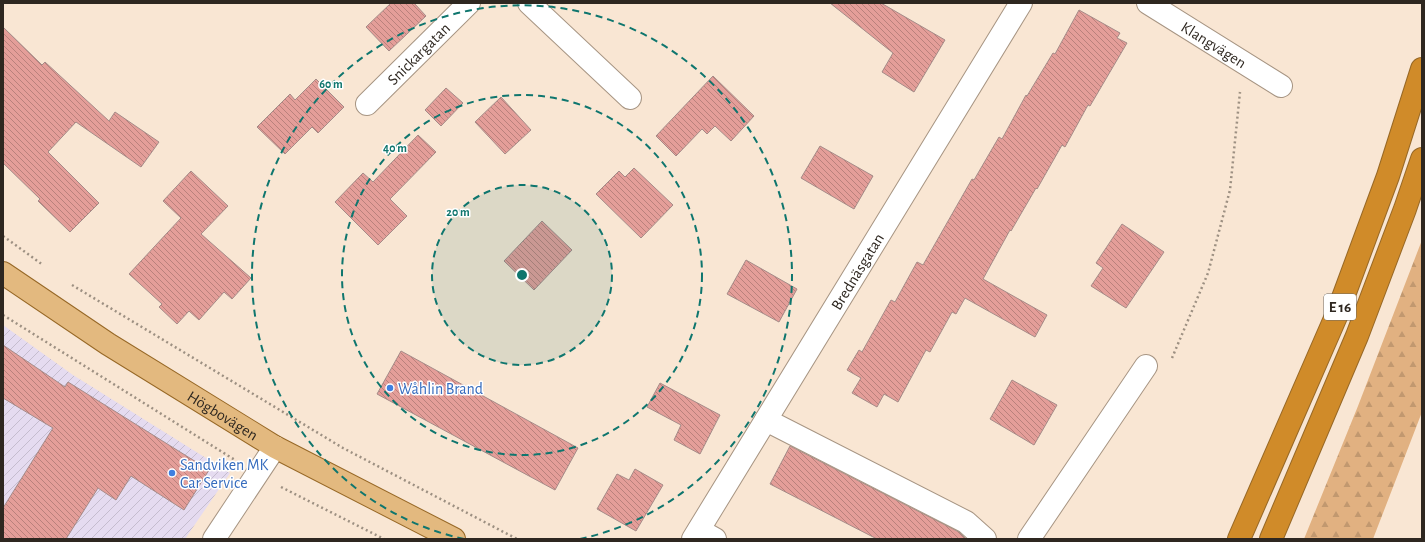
<svg xmlns="http://www.w3.org/2000/svg" width="1425" height="542" font-family="'Alegreya Sans',sans-serif">
<style>
.industrial{fill:url(#industrial-furrows)}
.forest{fill:url(#forest-firs)}
.building{fill:url(#building-back-hatch);stroke:#a58b88}
.lines{fill:none;stroke-linecap:round;stroke-linejoin:round}
.minor-casing{stroke:#a79583;stroke-width:24}
.major-casing{stroke:#976826;stroke-width:24}
.highway-casing{stroke:#976826;stroke-width:24}
.path{stroke:#9d9082;stroke-width:2.5;stroke-dasharray:2 3;stroke-linecap:butt}
.minor{stroke:#fff;stroke-width:22}
.major{stroke:#e3b97f;stroke-width:22}
.highway{stroke:#d08b29;stroke-width:22}
.ring{fill:none;stroke:#0f766e;stroke-width:2;stroke-dasharray:7 5}
.shop-dot{fill:#3f7fe0;stroke:#fff;stroke-width:1.5}
.labels{text-anchor:middle;stroke-width:3;stroke-linejoin:round;paint-order:stroke}
.shield{fill:#fff;stroke:#6d6863;stroke-width:1}
.shield-label{font-size:15px;font-weight:bold;fill:#2e2720}
.street-label{font-size:16px;fill:#2e2720;stroke:#fff}
.shop-label{font-size:16px;fill:#366cbe;stroke:#fff;text-anchor:start}
.centre{fill:#0f766e;stroke:#fff;stroke-width:2}
.ring-label{font-size:12px;text-anchor:middle;font-weight:bold;fill:#0f766e;stroke:#fff;stroke-width:3;stroke-linejoin:round;paint-order:stroke}
</style>
<defs>
<pattern id="industrial-furrows" width="10" height="10" patternUnits="userSpaceOnUse"><rect width="10" height="10" fill="#e5dbf0"/><path d="M-1 1l2-2M0 10L10 0M9 11l2-2" fill="none" stroke="#c5bcce"/></pattern>
<pattern id="forest-firs" width="22" height="20" patternUnits="userSpaceOnUse"><rect width="22" height="20" fill="#e1b181"/><path d="M5 1l3.5 6h-7zM16 11l3.5 6h-7z" fill="#c1986f"/></pattern>
<pattern id="building-back-hatch" width="6" height="6" patternUnits="userSpaceOnUse"><rect width="6" height="6" fill="#e49e99"/><path d="M-1 5l2 2M0 0l6 6M5-1l2 2" fill="none" stroke="#b9817c"/></pattern>
</defs>
<rect width="100%" height="100%" fill="#f9e6d3"/>
<polygon class="industrial" points="3,325 73,375 230,473 185,539 3,539"/>
<polygon class="forest" points="1422,240 1422,412 1373,539 1304,539 1358,406"/>
<g class="building">
<polygon points="391,3 414,3 426,16 389,51 366,27"/>
<polygon points="830,3 881,3 945,40 914,92 882,72 893,53"/>
<polygon points="1079,10 1120,33 1117,38 1127,43 1090,106 1088,105 1065,147 1062,145 1037,189 1036,188 1011,231 1010,230 983,279 1047,315 1035,337 965,298 956,314 952,312 930,352 926,350 898,402 884,394 877,407 852,393 861,378 847,370 859,350 862,352 891,300 895,302 917,262 923,265 972,179 974,180 999,137 1002,139 1026,95 1027,96 1053,53 1055,54"/>
<polygon points="3,27 42,65 45,62 109,121 115,112 159,142 141,167 76,122 48,152 99,203 70,232 38,201 40,199 3,163"/>
<polygon points="713,76 754,116 731,141 715,126 707,134 702,129 676,156 656,136"/>
<polygon points="316,79 344,107 318,133 312,127 285,154 257,127 290,94 295,100"/>
<polygon points="446,88 463,103 441,126 425,110"/>
<polygon points="501,97 531,130 505,154 475,122"/>
<polygon points="418,135 436,152 390,199 407,216 378,245 335,202 363,173 373,182"/>
<polygon points="820,146 873,176 854,209 801,178"/>
<polygon points="634,168 673,205 641,238 596,194 619,171 625,177"/>
<polygon points="191,171 228,206 201,234 251,278 232,299 224,292 199,320 189,311 177,324 159,307 162,304 129,274 181,218 163,201"/>
<polygon points="542,221 572,250 534,290 504,261"/>
<polygon points="1122,224 1164,252 1126,308 1091,286 1103,268 1096,263"/>
<polygon points="746,260 797,289 779,322 727,294"/>
<polygon points="3,345 65,387 68,382 209,470 184,510 131,476 116,500 98,488 66,539 3,539 3,508 53,428 3,398"/>
<polygon points="401,351 578,448 555,490 377,394"/>
<polygon points="1012,380 1057,405 1034,445 990,419"/>
<polygon points="660,383 720,415 700,454 674,440 681,425 647,407"/>
<polygon points="790,446 959,532 966,539 877,539 770,484"/>
<polygon points="635,469 663,485 636,531 597,509 617,474 629,480"/>
</g>
<g class="lines">
<defs>
<g id="minor">
<polyline points="529,3 630,98"/>
<path id="s1" d="M1148 3 1281 86"/>
<path id="s2" d="M367 104 469 3"/>
<polyline points="766,420 966,522 985,539"/>
<polyline points="699,530 715,539"/>
<polyline points="214,539 275,447"/>
<path id="s3" d="M693 539 1021 3"/>
<polyline points="1029,539 1146,366"/>
</g>
<g id="major">
<path id="s4" d="M3 273 108 344 275 447 454 539"/>
</g>
<g id="highway">
<polyline points="1239,539 1337,314 1388,176 1422,69"/>
<polyline points="1271,539 1357,336 1405,209 1422,159"/>
</g>
</defs>
<use href="#minor" class="minor-casing"/>
<use href="#major" class="major-casing"/>
<use href="#highway" class="highway-casing"/>
<g class="path">
<polyline points="3,236 43,265"/>
<polyline points="72,285 343,448 517,539"/>
<polyline points="3,315 235,460"/>
<polyline points="1172,358 1208,273 1230,190 1240,92"/>
<polyline points="281,487 384,539"/>
</g>
<use href="#minor" class="minor"/>
<use href="#major" class="major"/>
<use href="#highway" class="highway"/>
</g>
<circle cx="522" cy="275" r="90" fill="#0f766e" fill-opacity=".12"/>
<g class="ring">
<circle cx="522" cy="275" r="90"/>
<circle cx="522" cy="275" r="180"/>
<path d="M464 539A270 270 0 1 1 580 539"/>
</g>
<g class="shop-dot">
<circle cx="390" cy="388" r="4"/>
<circle cx="172" cy="473" r="4"/>
</g>
<g class="labels">
<rect class="shield" x="1324" y="294" width="32" height="26" rx="3"/>
<g class="shield-label">
<text x="1340" y="312">E 16</text>
</g>
<g class="street-label">
<text dy="6" stroke="none"><textPath href="#s1" startOffset="78">Klangvägen</textPath></text>
<text dy="6" stroke="none"><textPath href="#s2" startOffset="72">Snickargatan</textPath></text>
<text dy="6" stroke="none"><textPath href="#s3" startOffset="314">Brednäsgatan</textPath></text>
<text dy="6" stroke="none"><textPath href="#s4" startOffset="262">Högbovägen</textPath></text>
</g>
<g class="shop-label">
<text x="398" y="394">Wåhlin Brand</text>
<text x="180" y="470">Sandviken MK<tspan x="180" dy="18">Car Service</tspan></text>
</g>
</g>
<circle cx="522" cy="275" r="6" class="centre"/>
<g class="ring-label">
<text x="331" y="88">60 m</text>
<text x="395" y="152">40 m</text>
<text x="458" y="216">20 m</text>
</g>
<rect width="1425" height="542" fill="none" stroke="#2e2720" stroke-width="8"/>
</svg>
